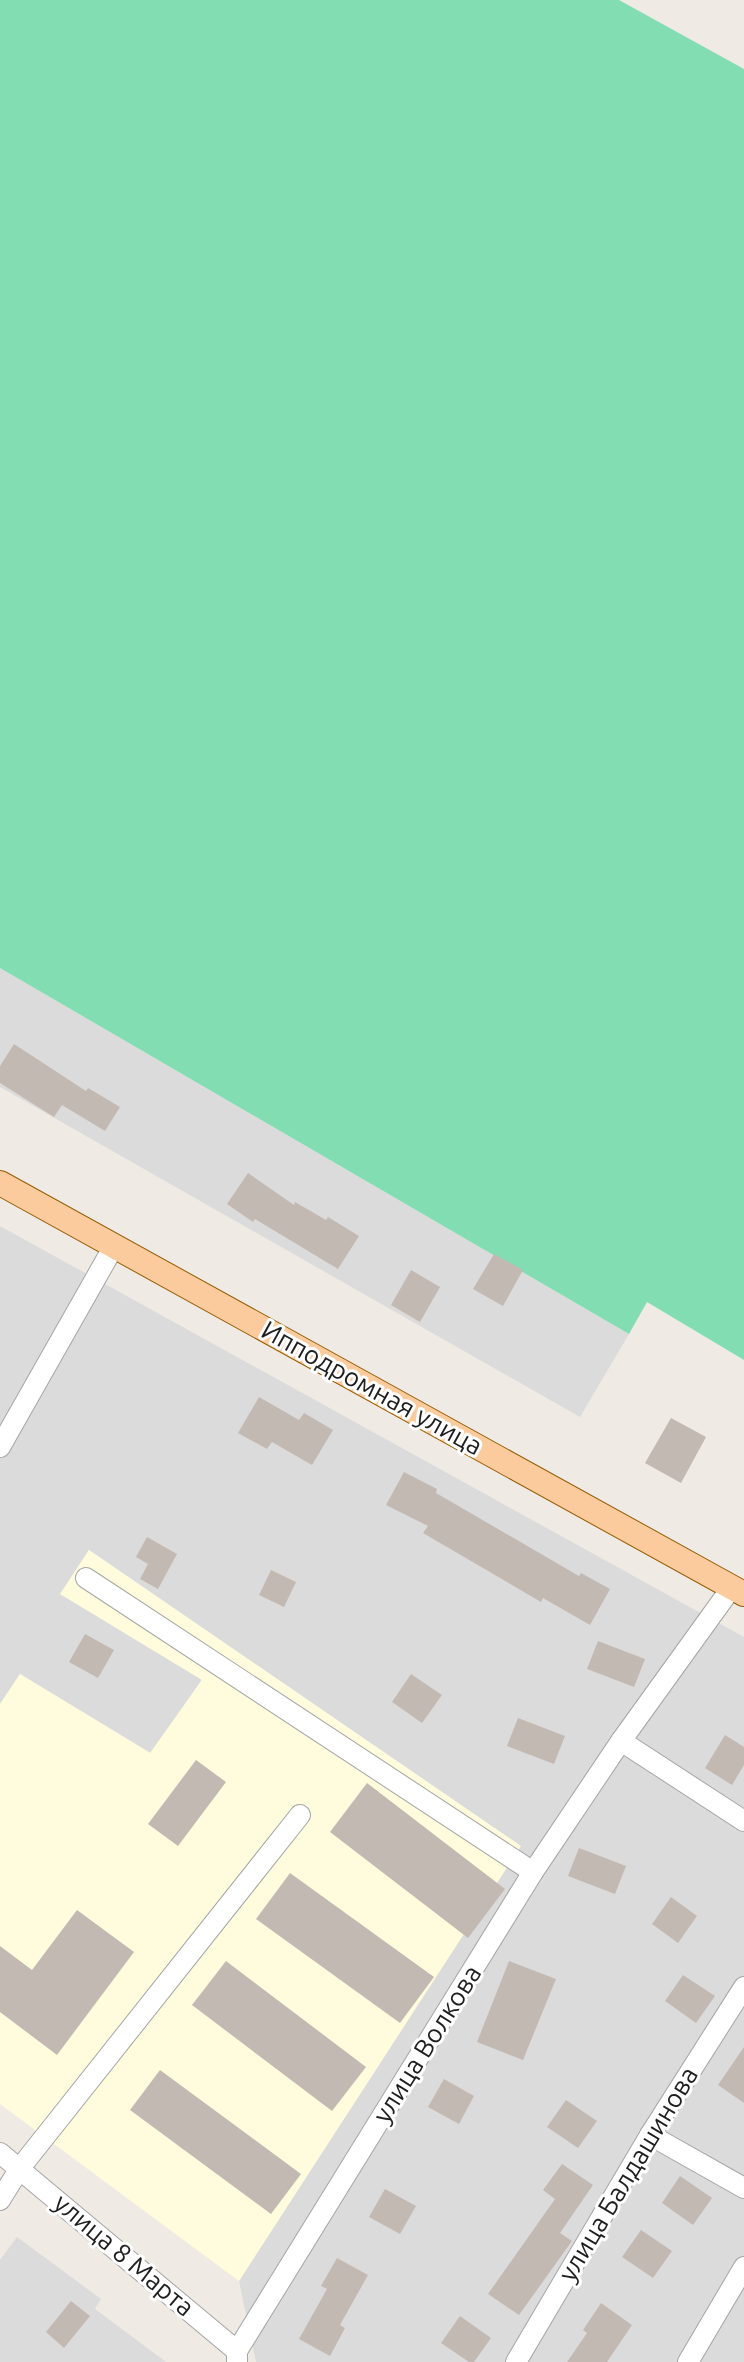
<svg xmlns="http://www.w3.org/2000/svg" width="744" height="2362" font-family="Ubuntu,sans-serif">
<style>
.residential{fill:#dcdbdb}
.education{fill:#fffcdd}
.pitch{fill:#82ddb3}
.building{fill:#c3b9b3}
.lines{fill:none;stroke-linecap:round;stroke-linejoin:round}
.minor-casing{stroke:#a5a5a5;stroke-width:22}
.major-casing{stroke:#965a01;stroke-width:26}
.minor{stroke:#fff;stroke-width:20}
.major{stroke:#fbcb9d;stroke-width:24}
.labels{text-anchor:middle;stroke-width:6;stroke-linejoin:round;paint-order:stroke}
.street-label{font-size:26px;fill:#1e1e1e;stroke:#fff}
</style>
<rect width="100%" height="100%" fill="#efeae4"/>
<g class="residential">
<polygon points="0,968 629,1334 580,1417 0,1087"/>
<polygon points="0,1226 744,1637 744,2362 256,2362 239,2281 520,1846 89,1550 61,1594 202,1679 151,1753 20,1674 0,1704"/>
<polygon points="17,2237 101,2299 95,2309 166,2362 0,2362 0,2260"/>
</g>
<polygon class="education" points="89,1550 521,1846 239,2281 0,2104 0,1704 20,1674 150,1753 202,1680 60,1594"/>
<polygon class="pitch" points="0,0 619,0 744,69 744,1360 647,1302 629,1334 0,968"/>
<g class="building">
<polygon points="14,1044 86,1091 88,1088 120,1107 105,1131 62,1105 54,1117 0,1083 0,1066"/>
<polygon points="248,1173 294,1205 295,1202 326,1220 328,1217 359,1236 338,1269 255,1219 253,1222 227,1204"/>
<polygon points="494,1254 523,1270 503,1306 473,1289"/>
<polygon points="411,1270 440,1287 420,1322 391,1305"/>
<polygon points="259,1397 299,1420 304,1413 333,1430 312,1465 272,1442 267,1449 238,1433"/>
<polygon points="671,1418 706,1437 681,1483 645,1463"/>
<polygon points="404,1472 437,1489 436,1493 579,1576 581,1573 610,1589 590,1625 543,1598 541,1602 423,1533 428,1526 386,1505"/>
<polygon points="147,1537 177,1554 158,1589 140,1579 148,1564 136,1557"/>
<polygon points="271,1570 296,1582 284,1607 259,1595"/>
<polygon points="85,1634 114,1650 98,1678 69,1662"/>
<polygon points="598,1641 645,1659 634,1687 587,1669"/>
<polygon points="411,1674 442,1695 422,1723 392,1702"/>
<polygon points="518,1718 565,1736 554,1764 507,1746"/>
<polygon points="725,1735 744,1747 744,1765 732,1785 705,1768"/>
<polygon points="196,1760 226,1782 178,1846 148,1824"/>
<polygon points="367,1783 505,1889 468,1938 330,1832"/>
<polygon points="579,1848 626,1866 615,1894 568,1876"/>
<polygon points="290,1873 434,1977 400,2023 256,1919"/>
<polygon points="671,1897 697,1916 678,1943 652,1924"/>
<polygon points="77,1910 134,1952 57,2055 0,2012 0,1946 32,1970"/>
<polygon points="226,1961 366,2067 332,2111 192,2005"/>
<polygon points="509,1961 556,1979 523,2060 477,2042"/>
<polygon points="683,1975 715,1996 696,2023 665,2001"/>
<polygon points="744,2047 744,2103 718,2085"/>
<polygon points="160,2070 301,2174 271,2214 130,2110"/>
<polygon points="444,2079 474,2096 459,2124 428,2107"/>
<polygon points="566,2100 597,2121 578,2148 547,2127"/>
<polygon points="562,2164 593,2185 560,2233 572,2241 519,2315 488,2294 555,2199 543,2190"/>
<polygon points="680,2176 712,2198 693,2225 662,2203"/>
<polygon points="385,2189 416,2206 400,2234 369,2217"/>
<polygon points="641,2230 672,2251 653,2278 622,2257"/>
<polygon points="337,2258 368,2275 340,2325 345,2328 330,2356 299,2339 327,2289 321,2286"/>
<polygon points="71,2301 90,2316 64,2348 46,2332"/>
<polygon points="601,2303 632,2325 607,2362 567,2362 587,2333 583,2330"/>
<polygon points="460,2316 491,2338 474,2362 469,2362 441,2343"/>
</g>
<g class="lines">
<defs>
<g id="minor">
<polyline points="0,1447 114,1246"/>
<polyline points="86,1578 533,1872"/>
<polyline points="621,1741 744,1821"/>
<polyline points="650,2135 744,2188"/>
<polyline points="0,2153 237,2351 237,2362"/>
<polyline points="0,2200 20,2168 300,1815"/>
<polyline points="237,2351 533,1872 621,1741 732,1587"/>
<polyline points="516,2362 650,2135 744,1987"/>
<polyline points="688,2362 744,2267"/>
</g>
<polyline id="major" points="0,1183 744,1594"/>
</defs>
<use href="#minor" class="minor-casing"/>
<use href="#major" class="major-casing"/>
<use href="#minor" class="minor"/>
<use href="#major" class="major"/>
</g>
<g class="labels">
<g class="street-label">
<text transform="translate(372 1388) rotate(29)" y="9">Ипподромная улица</text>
<text transform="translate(427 2044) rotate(-58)" y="9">улица Волкова</text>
<text transform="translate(628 2174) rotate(-59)" y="9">улица Балдашинова</text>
<text transform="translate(124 2255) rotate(40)" y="9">улица 8 Марта</text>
</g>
</g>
</svg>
